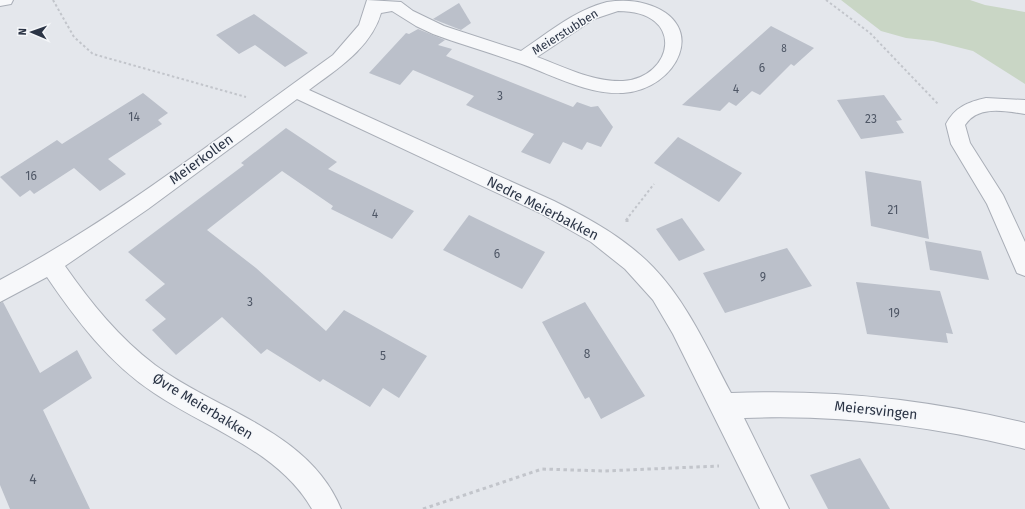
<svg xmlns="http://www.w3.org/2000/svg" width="1025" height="509" font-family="'Fira Sans',sans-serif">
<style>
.green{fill:#c9d6c5}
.building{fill:#bbc0ca}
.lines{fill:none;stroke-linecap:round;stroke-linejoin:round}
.street-casing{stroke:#a9aeb7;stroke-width:2}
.path-far1{stroke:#c2c5cb;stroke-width:2;stroke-dasharray:2.5 2.5;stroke-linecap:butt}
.path{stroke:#c2c5cb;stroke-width:3;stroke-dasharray:3.5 3.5;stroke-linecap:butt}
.street{fill:#f7f8fa;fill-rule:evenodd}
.labels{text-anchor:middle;stroke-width:3;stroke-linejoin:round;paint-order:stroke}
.far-number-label{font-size:10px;fill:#4f5766}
.far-street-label{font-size:12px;fill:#2b3445;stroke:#f4f6f9}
.number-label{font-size:12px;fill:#4f5766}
.street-label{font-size:14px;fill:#2b3445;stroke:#f4f6f9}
.near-number-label{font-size:14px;fill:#4f5766}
</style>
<rect width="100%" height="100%" fill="#e4e7ec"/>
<polygon class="green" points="841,0 970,0 985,5 1025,12 1025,84 973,51 933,41 906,38 881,31"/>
<g class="building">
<polygon points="459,3 471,23 461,30 433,19"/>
<polygon points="254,14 308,53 285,67 255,45 239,54 216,35"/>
<polygon points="771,26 814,48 794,66 791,64 760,95 752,91 736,106 729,102 720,111 682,105"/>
<polygon points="418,29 445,40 438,45 452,49 446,56 573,107 577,102 591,107 598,106 613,127 601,147 587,142 582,150 563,142 550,164 521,152 534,134 466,105 474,96 413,70 400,85 369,73 406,33 409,34"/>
<polygon points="143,93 168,113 158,120 162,124 108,159 126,174 100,191 74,168 34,194 30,190 20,197 0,177 57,140 62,144"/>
<polygon points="884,95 902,120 896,121 904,133 861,139 837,100"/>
<polygon points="286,128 337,162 328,169 414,211 392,239 331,209 333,206 282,171 207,230 256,268 326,331 344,310 427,356 399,398 383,388 370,407 323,379 320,382 267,349 261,354 222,317 176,355 152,330 166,319 145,300 165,284 128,252 244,165 241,163"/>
<polygon points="678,137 742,173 719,202 654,163"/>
<polygon points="865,171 921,181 929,239 871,226"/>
<polygon points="469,215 545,252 522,289 443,250"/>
<polygon points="682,218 705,250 679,261 656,229"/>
<polygon points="925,241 981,251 989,280 930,270"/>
<polygon points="787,248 812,286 725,313 703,273"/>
<polygon points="856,282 940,291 953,334 946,333 948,343 867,334"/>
<polygon points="3,302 40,373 77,350 92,378 43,410 90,509 10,509 0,485 0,303"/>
<polygon points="585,302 645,396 601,419 589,397 585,399 542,322"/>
<polygon points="860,458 890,509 828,509 810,475"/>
</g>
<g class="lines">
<defs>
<g id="street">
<polygon points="0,0 13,0 11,4 0,6"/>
<path d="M367 0 401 2 413 11 444 26 521 51C548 33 575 10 607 2 620 0 633 0 646 4 711 23 677 90 623 93 586 95 549 73 516 62 488 52 460 44 433 34L416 26 392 11 381 13C371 48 337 69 309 90L554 201C590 219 625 238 653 267 687 302 708 350 731 393 831 389 928 399 1025 423V449C933 426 839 414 744 418L789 509H760L673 334 653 300 625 269 591 242 540 213 297 99 148 209 65 266C91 303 119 338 155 365 217 411 309 431 341 509H312C278 450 207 429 154 393 109 363 77 321 47 277L0 302V280C117 218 225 132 333 55L359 25ZM618 11C687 11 673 78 623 81 593 82 564 67 537 57L594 19Z"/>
<path d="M986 98 1025 100V114C1005 111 978 105 965 125L970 143 1003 195 1025 242V276L1017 273 987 204 951 144 946 124C955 107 968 102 986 98Z"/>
</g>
</defs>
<use href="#street" class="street-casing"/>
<g class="path-far1">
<polyline points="53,0 74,37 93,54 246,97"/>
<polyline points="826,0 870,33 939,105"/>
<polyline points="626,220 654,184"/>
</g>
<g class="path">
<polyline points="627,219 627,222"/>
<polyline points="423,509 542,469 604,471 719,466"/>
</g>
<use href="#street" class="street"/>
</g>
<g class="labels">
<g class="far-number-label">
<text x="784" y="52">8</text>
</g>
<g class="far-street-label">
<text transform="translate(565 32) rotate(-32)" y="4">Meierstubben</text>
</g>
<g class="number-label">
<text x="762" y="72">6</text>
<text x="736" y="93">4</text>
<text x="500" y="100">3</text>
<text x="134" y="121">14</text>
<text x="871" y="123">23</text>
<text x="31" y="180">16</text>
<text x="893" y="214">21</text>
<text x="375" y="218">4</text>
<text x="497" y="258">6</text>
<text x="763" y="281">9</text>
<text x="250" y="306">3</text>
<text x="894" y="317">19</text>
<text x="587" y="358">8</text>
<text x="383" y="360">5</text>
</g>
<g class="street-label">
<text transform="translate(201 159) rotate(-36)" y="5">Meierkollen</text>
<text transform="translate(543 208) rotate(27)" y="5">Nedre Meierbakken</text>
<text transform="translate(203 406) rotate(31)" y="5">Øvre Meierbakken</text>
<text transform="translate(876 410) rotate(6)" y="5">Meiersvingen</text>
</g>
<g class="near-number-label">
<text x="33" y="484">4</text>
</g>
</g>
<g transform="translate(32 32) rotate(272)" stroke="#f4f6f9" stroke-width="3" paint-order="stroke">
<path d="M0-3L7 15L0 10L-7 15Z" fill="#2b3445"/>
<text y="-6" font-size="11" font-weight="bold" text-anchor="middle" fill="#2b3445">N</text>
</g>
</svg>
